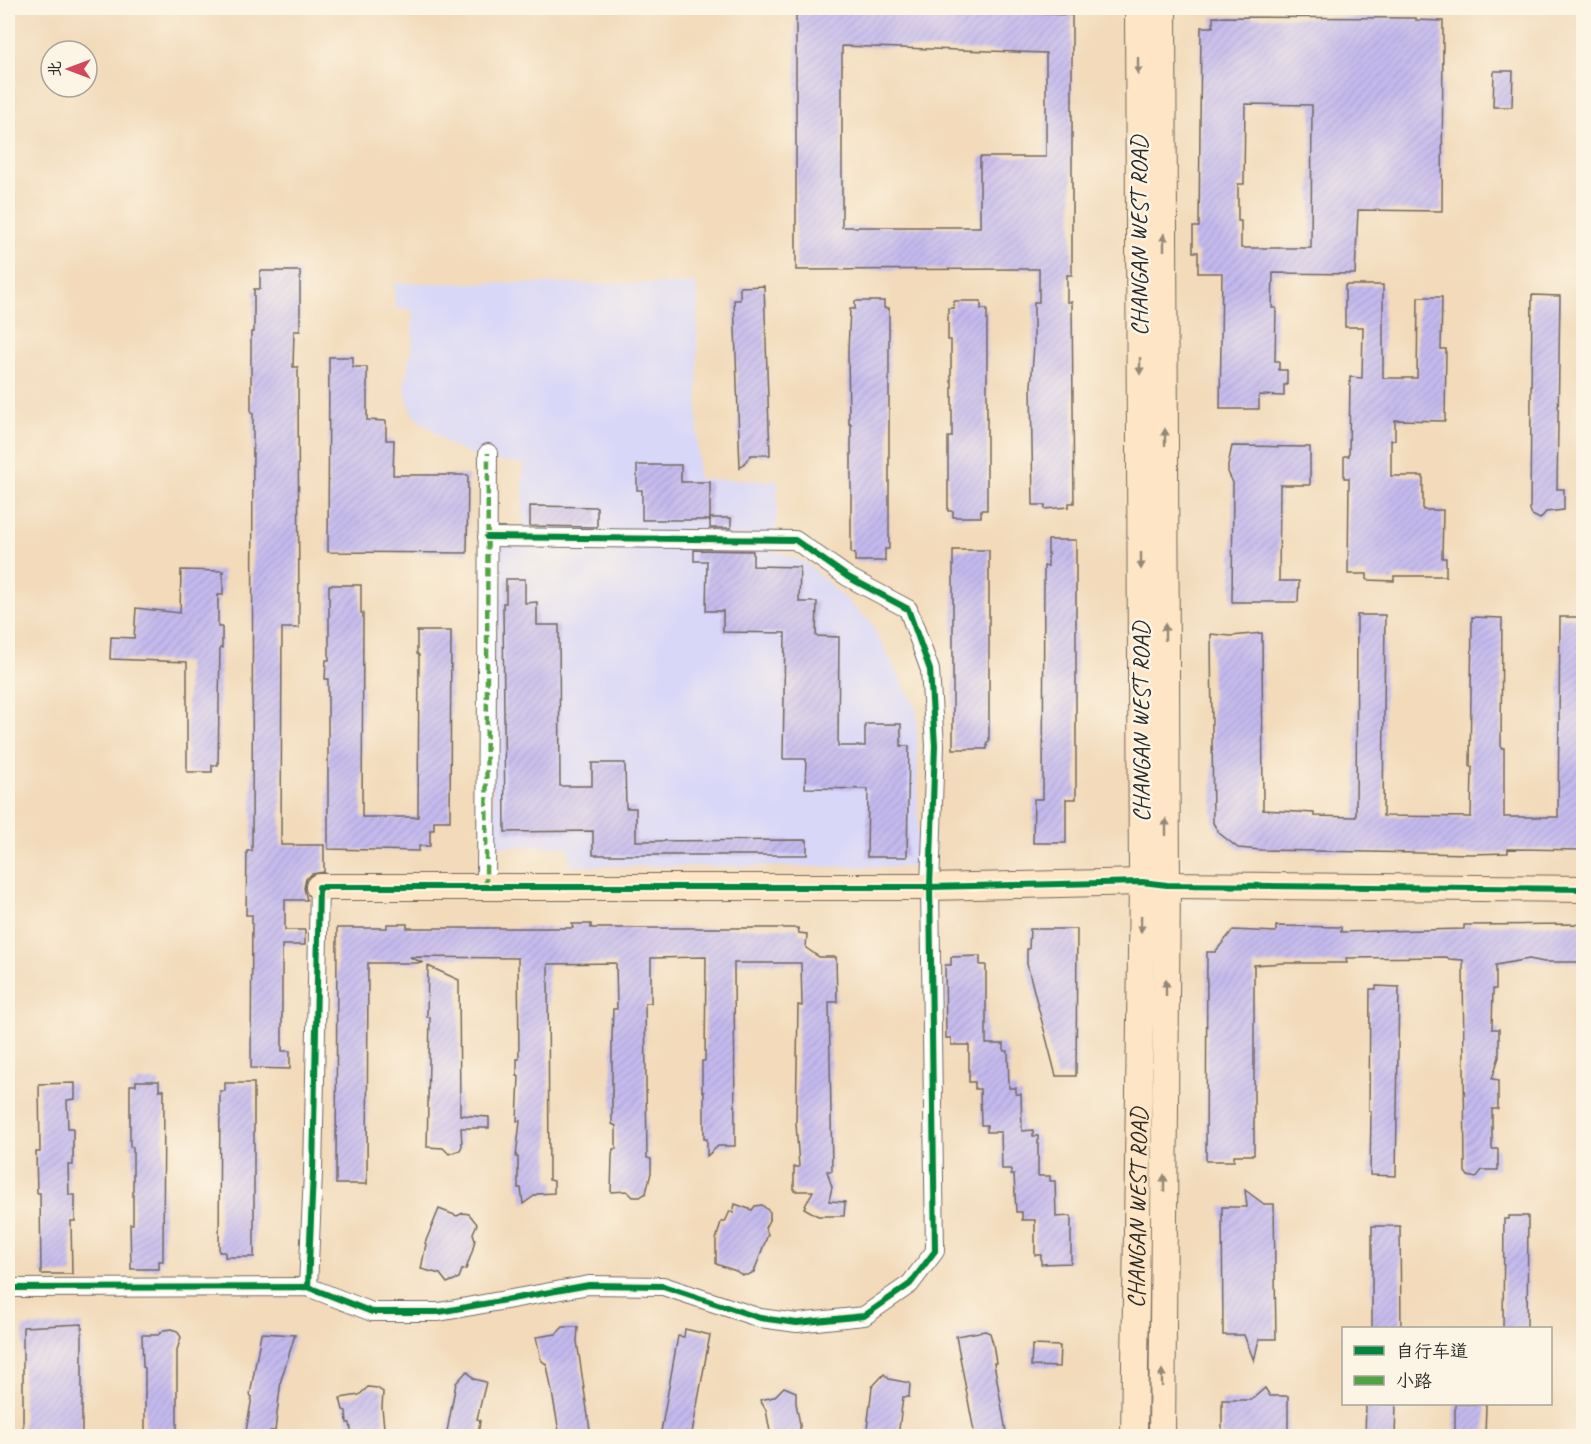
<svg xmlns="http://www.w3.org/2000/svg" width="1591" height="1444" font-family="Caveat,'LXGW WenKai TC',sans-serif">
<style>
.built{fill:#d9d7f8}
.building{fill:url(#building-hatch);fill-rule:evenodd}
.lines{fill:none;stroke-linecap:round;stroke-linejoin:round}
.street-casing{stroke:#71685d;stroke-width:20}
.secondary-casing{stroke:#71685d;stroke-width:28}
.street{stroke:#fff;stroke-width:18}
.secondary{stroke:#fde5c5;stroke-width:26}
.quiet{stroke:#51a443;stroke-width:4.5;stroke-dasharray:9 4.5;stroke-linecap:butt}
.cycleway-casing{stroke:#fcf5e5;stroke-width:10}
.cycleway{stroke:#00873e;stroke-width:6}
.oneway{fill:#948878}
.labels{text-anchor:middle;stroke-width:5;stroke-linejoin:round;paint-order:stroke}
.street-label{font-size:24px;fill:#2b2b2b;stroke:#fcf5e5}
</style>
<defs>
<pattern id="building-hatch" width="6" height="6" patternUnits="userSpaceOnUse" patternTransform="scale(1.5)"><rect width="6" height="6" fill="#c5baee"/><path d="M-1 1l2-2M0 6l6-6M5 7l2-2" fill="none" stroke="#a9a0cc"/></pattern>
</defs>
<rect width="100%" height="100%" fill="#fcf5e5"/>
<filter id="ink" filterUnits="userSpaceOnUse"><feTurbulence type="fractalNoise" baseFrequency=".0167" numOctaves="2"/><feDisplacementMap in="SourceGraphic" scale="12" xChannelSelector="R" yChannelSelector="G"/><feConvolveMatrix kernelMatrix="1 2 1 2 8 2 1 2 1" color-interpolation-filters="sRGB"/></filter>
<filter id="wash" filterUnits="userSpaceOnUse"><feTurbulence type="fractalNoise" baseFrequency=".008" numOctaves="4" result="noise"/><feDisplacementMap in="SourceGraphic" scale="24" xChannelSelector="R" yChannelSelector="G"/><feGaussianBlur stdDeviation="1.35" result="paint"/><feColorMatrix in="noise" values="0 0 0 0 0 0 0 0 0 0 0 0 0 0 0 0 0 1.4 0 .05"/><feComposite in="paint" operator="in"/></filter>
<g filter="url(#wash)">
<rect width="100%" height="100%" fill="#f2daba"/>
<g class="built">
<polygon points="393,283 697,284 698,479 778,481 776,536 523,533 523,464 481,459 451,446 413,415 404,387 413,340 412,309 396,309"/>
<polygon points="493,543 755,544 805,562 871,623 917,710 918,867 569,866 568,847 492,846"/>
</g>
<g id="blocks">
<g class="building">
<path d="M796 8H895L1072 15V275H1067V302H1072L1074 503H1069V507L1045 509V505H1033L1031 386 1034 345V302H1039V269L796 270ZM842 46 1046 53V157H980V227H842Z"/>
<path d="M1213 17 1416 18V20L1443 21 1442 211 1358 210 1355 274 1273 273 1272 308H1276L1275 361H1279V370H1287V385H1284V396L1259 395V409H1220L1222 273H1198V252H1193V227H1199L1201 27H1213ZM1245 104 1312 105 1311 248H1241V221H1238V184H1244Z"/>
<polygon points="1494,71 1513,71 1512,107 1493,107"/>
<polygon points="260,271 300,271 300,331 294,331 293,367 298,367 299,628 282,628 281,845 324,845 324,872 312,874 306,879 304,888 307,900 285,900 285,930 305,930 305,945 282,945 282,1051 290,1051 290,1069 251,1068 252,915 246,915 247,851 252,851 253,413 251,413 251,332 254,332 254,289 260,289"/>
<polygon points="1345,285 1383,285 1383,378 1417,378 1418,297 1442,297 1441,349 1446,349 1445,421 1395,420 1395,440 1391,440 1391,476 1423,476 1423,510 1443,510 1442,558 1446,558 1446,576 1394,576 1394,581 1367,580 1367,574 1348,574 1349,478 1344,478 1344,456 1349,456 1350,377 1362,378 1363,327 1345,327"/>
<polygon points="764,286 770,455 751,455 740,468 734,300 740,300 740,287"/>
<polygon points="1532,295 1560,296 1557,489 1564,489 1564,510 1546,512 1540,519 1532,515 1530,510"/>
<polygon points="855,301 884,301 884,308 889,308 889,549 885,549 885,561 855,561 855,553 851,553 851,424 849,424 848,350 850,309 855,309"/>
<polygon points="954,301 981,301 981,309 987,309 987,510 981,510 981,517 953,517 953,511 948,511 948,437 952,437 952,382 951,382 951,340 948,340 948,308 954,308"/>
<polygon points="329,357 353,357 353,367 367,367 367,420 386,421 386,440 394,440 393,475 468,475 467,553 328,552"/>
<polygon points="1232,446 1310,447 1310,485 1280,485 1279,581 1299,581 1298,602 1232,602 1233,483 1228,472 1228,465"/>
<polygon points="637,465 681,465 681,482 710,482 710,520 642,520 642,490 637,490"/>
<polygon points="530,506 597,507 597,527 530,526"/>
<rect x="710" y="518" width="21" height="10"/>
<polygon points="1048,540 1076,540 1076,799 1066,799 1066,843 1033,843 1034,799 1043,799 1044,566 1048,566"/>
<polygon points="694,550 753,551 753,566 800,567 799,602 817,602 816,636 839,637 838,746 865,746 865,724 901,724 901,746 909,746 907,857 867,857 868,789 805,788 806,759 783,759 785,633 723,632 723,611 706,611 707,561 694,561"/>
<polygon points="953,550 989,550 989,742 987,742 987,749 953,749"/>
<polygon points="181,570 223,571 223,595 218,595 218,627 222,627 222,648 220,648 218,765 212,765 212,772 187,772 187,662 110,659 111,637 134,638 136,608 180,613"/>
<polygon points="506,579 525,579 525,603 537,602 537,625 559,625 560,786 592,786 592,763 625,763 626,808 636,808 636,841 807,840 807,855 593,855 593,831 505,832 503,603 506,603"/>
<polygon points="329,585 361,585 361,613 363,613 362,817 418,817 419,655 417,654 417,631 451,631 450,821 434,821 434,830 430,830 430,846 419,846 419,851 328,849 328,679 325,679 326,660 329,660"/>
<polygon points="1357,615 1385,615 1383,816 1471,817 1472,767 1470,767 1472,617 1502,618 1501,748 1504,748 1504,817 1558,817 1560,617 1584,617 1584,850 1508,849 1508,853 1472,854 1261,850 1238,848 1219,833 1213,823 1211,634 1231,636 1262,633 1263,810 1314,813 1314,816 1356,817"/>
<polygon points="387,924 407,924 407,928 573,928 572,924 591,924 591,928 798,928 799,933 807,934 806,948 819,957 836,957 837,1002 829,1002 832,1171 827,1171 832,1187 829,1201 845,1202 844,1216 818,1216 804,1208 813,1191 794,1191 794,1167 799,1167 796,1123 798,1005 802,1006 801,963 734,963 735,1146 718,1146 707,1156 707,1139 704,1139 704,1092 702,1091 702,1061 705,1061 706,957 651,958 651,1003 645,1003 647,1158 651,1159 651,1173 646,1193 640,1197 633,1197 627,1191 611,1192 612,1156 613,1149 616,1149 616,1126 612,1124 612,1036 613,1009 617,1009 616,963 548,964 549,1180 554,1181 554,1193 537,1194 523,1204 521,1188 518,1188 518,1157 516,1157 520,1121 517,1121 519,1076 517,1076 517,1059 519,1059 518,958 410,957 423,963 368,963 367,1184 336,1184 337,928 387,928"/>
<polygon points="1584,924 1584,962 1544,962 1529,959 1496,965 1496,989 1493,989 1492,1029 1499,1029 1499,1057 1492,1079 1498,1080 1498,1109 1492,1109 1492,1149 1498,1149 1498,1170 1482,1170 1476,1178 1468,1176 1465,1172 1463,960 1449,959 1447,957 1346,958 1347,963 1283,963 1254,965 1254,1155 1234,1155 1234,1161 1206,1161 1207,952 1215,952 1233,930 1276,932 1276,926 1341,927 1341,932 1464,929 1464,925"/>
<polygon points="1030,929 1077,929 1076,1076 1056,1076 1027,964 1027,949 1029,949"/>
<polygon points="980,956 980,965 986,965 986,1044 1004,1044 1004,1051 1008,1051 1009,1088 1016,1088 1016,1094 1021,1094 1022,1131 1033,1130 1033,1136 1038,1136 1038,1176 1050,1176 1050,1181 1055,1181 1056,1217 1071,1216 1071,1263 1041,1264 1041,1255 1035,1255 1035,1220 1022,1220 1022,1212 1016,1212 1014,1175 1011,1175 1011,1169 1002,1169 1001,1132 987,1132 987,1125 981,1125 980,1089 975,1089 975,1082 969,1082 969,1045 951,1045 951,1038 946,1038 945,965 951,965 951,957"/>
<polygon points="428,966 459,980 460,1115 489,1117 489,1128 461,1128 462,1146 460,1150 449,1154 443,1148 427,1147 430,1017 427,1017"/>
<polygon points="1376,986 1399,987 1396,1176 1370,1175 1371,1111 1369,1111 1370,989 1376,989"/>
<polygon points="136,1081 159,1081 159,1090 164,1090 163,1261 159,1261 159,1269 131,1269 130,1224 133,1224 133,1147 130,1147 130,1085 136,1085"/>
<polygon points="75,1083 75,1099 67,1100 68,1128 73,1128 73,1165 68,1165 69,1195 75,1195 75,1221 71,1221 72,1274 41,1274 40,1193 37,1193 36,1152 40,1152 39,1084"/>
<polygon points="225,1083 254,1083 254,1257 225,1257 225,1252 219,1252 220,1091 225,1091"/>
<polygon points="1245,1190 1264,1204 1274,1204 1276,1339 1259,1339 1254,1361 1244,1335 1223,1335 1222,1207 1247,1207"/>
<polygon points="735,1204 752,1210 755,1206 762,1205 770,1212 770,1218 765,1228 768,1234 754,1272 748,1275 742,1275 736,1271 716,1264 716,1240 721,1222 725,1222 730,1211 733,1213"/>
<polygon points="439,1209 457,1216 463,1213 469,1214 477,1224 473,1233 475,1240 472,1252 466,1269 462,1270 459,1278 447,1283 440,1274 421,1269 426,1244 425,1243"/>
<polygon points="1509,1216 1528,1216 1527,1329 1503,1329 1504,1219 1509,1219"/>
<polygon points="1372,1226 1400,1226 1401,1329 1372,1329"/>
<polygon points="82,1324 82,1437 23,1437 23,1327"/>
<polygon points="563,1327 578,1327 577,1341 591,1437 560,1437 547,1365 541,1360 536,1337 556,1334"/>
<polygon points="171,1329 177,1331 181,1337 177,1350 177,1437 145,1437 145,1368 143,1367 142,1335 158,1335 164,1330"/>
<polygon points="685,1329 710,1335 692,1433 684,1432 684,1437 660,1437 678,1336 684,1337"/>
<polygon points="985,1331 990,1333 993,1344 996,1363 994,1363 1007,1437 975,1437 956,1336"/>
<polygon points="261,1333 295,1335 281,1380 275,1431 270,1431 270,1437 245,1437 252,1397 250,1395"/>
<polygon points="1032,1345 1060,1346 1059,1367 1031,1366"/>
<polygon points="467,1371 474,1379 486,1382 477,1419 480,1420 478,1437 446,1437 456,1383"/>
<polygon points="884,1374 889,1379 910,1383 909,1397 903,1397 898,1437 866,1437 872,1387"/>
<polygon points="368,1387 377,1388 383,1392 382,1408 385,1437 352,1437 350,1423 347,1423 346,1411 343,1410 340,1398 359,1395"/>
<polygon points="784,1387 796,1392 796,1403 800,1424 800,1437 771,1437 766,1410 760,1400 774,1397"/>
<polygon points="1265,1388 1270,1396 1288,1396 1288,1437 1222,1437 1222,1400 1251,1400"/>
<polygon points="1366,1404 1396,1404 1395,1437 1365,1437"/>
<polygon points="1455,1404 1486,1404 1485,1437 1455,1437"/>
</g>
</g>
</g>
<g filter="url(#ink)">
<use href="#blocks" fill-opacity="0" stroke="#71685d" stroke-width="1.5"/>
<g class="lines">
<defs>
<g id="street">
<polyline points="486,887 488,453"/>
<polyline points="308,1287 313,1173 319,887"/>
<polyline points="8,1288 308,1287 372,1312 439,1312 589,1285 663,1286 760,1318 797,1323 864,1316 910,1284 935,1251 930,887 935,745 930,670 908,609 848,577 795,540 487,537"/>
</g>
<g id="secondary">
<polyline points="319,887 930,887 1142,882 1167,885 1584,889"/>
<path id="s1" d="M1134 1436 1142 885 1138 8"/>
<polyline points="1162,1436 1167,885 1163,8"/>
</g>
</defs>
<use href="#street" class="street-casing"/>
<use href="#secondary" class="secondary-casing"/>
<use href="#street" class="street"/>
<use href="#secondary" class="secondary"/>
<polyline class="quiet" points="486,887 488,453"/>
<defs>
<g id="cycleway">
<polyline points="308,1287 313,1173 319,887 930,887 1142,882 1167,885 1584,889"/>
<polyline points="8,1288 308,1287 372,1312 439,1312 589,1285 663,1286 760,1318 797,1323 864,1316 910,1284 935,1251 930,887 935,745 930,670 908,609 848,577 795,540 487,537"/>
</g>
</defs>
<use href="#cycleway" class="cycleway-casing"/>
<use href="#cycleway" class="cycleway"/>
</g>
<defs><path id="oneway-solid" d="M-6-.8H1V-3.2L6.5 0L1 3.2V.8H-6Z" transform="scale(1.5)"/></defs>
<g class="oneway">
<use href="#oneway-solid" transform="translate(1138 66) rotate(90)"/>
<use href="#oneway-solid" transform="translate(1164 242) rotate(-90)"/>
<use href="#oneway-solid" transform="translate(1140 366) rotate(90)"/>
<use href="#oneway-solid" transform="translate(1165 437) rotate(-90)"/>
<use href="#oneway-solid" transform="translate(1141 561) rotate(90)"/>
<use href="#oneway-solid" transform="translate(1165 632) rotate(-90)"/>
<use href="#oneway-solid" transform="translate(1166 827) rotate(-90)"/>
<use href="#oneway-solid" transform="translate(1141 924) rotate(91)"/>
<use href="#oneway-solid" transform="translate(1166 988) rotate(-90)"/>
<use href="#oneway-solid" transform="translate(1164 1183) rotate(-90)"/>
<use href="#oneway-solid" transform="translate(1162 1378) rotate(-90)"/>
</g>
</g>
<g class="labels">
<g class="street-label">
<text transform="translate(1139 236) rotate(-90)" y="8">CHANGAN WEST ROAD</text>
<text transform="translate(1141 722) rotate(-90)" y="8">CHANGAN WEST ROAD</text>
<text dy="8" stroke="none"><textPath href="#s1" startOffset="228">CHANGAN WEST ROAD</textPath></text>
</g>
</g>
<rect width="1591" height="1444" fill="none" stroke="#fcf5e5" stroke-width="30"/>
<rect x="1342" y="1327" width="210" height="78" fill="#fcf5e5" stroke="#a8a49b" stroke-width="1.5"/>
<rect x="1354" y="1346" width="30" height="9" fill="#00873e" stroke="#a8a49b" stroke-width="1.5"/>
<text x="1396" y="1357" font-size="18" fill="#2b2b2b">自行车道</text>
<rect x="1354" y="1376" width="30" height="9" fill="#51a443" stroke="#a8a49b" stroke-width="1.5"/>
<text x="1396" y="1387" font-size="18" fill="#2b2b2b">小路</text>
<g transform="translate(69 69) rotate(270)"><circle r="28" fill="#fcf5e5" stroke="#a8a49b" stroke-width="1.5"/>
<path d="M0-4.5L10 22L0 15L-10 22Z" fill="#d1495b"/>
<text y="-9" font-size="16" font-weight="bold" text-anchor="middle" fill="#2b2b2b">北</text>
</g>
</svg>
